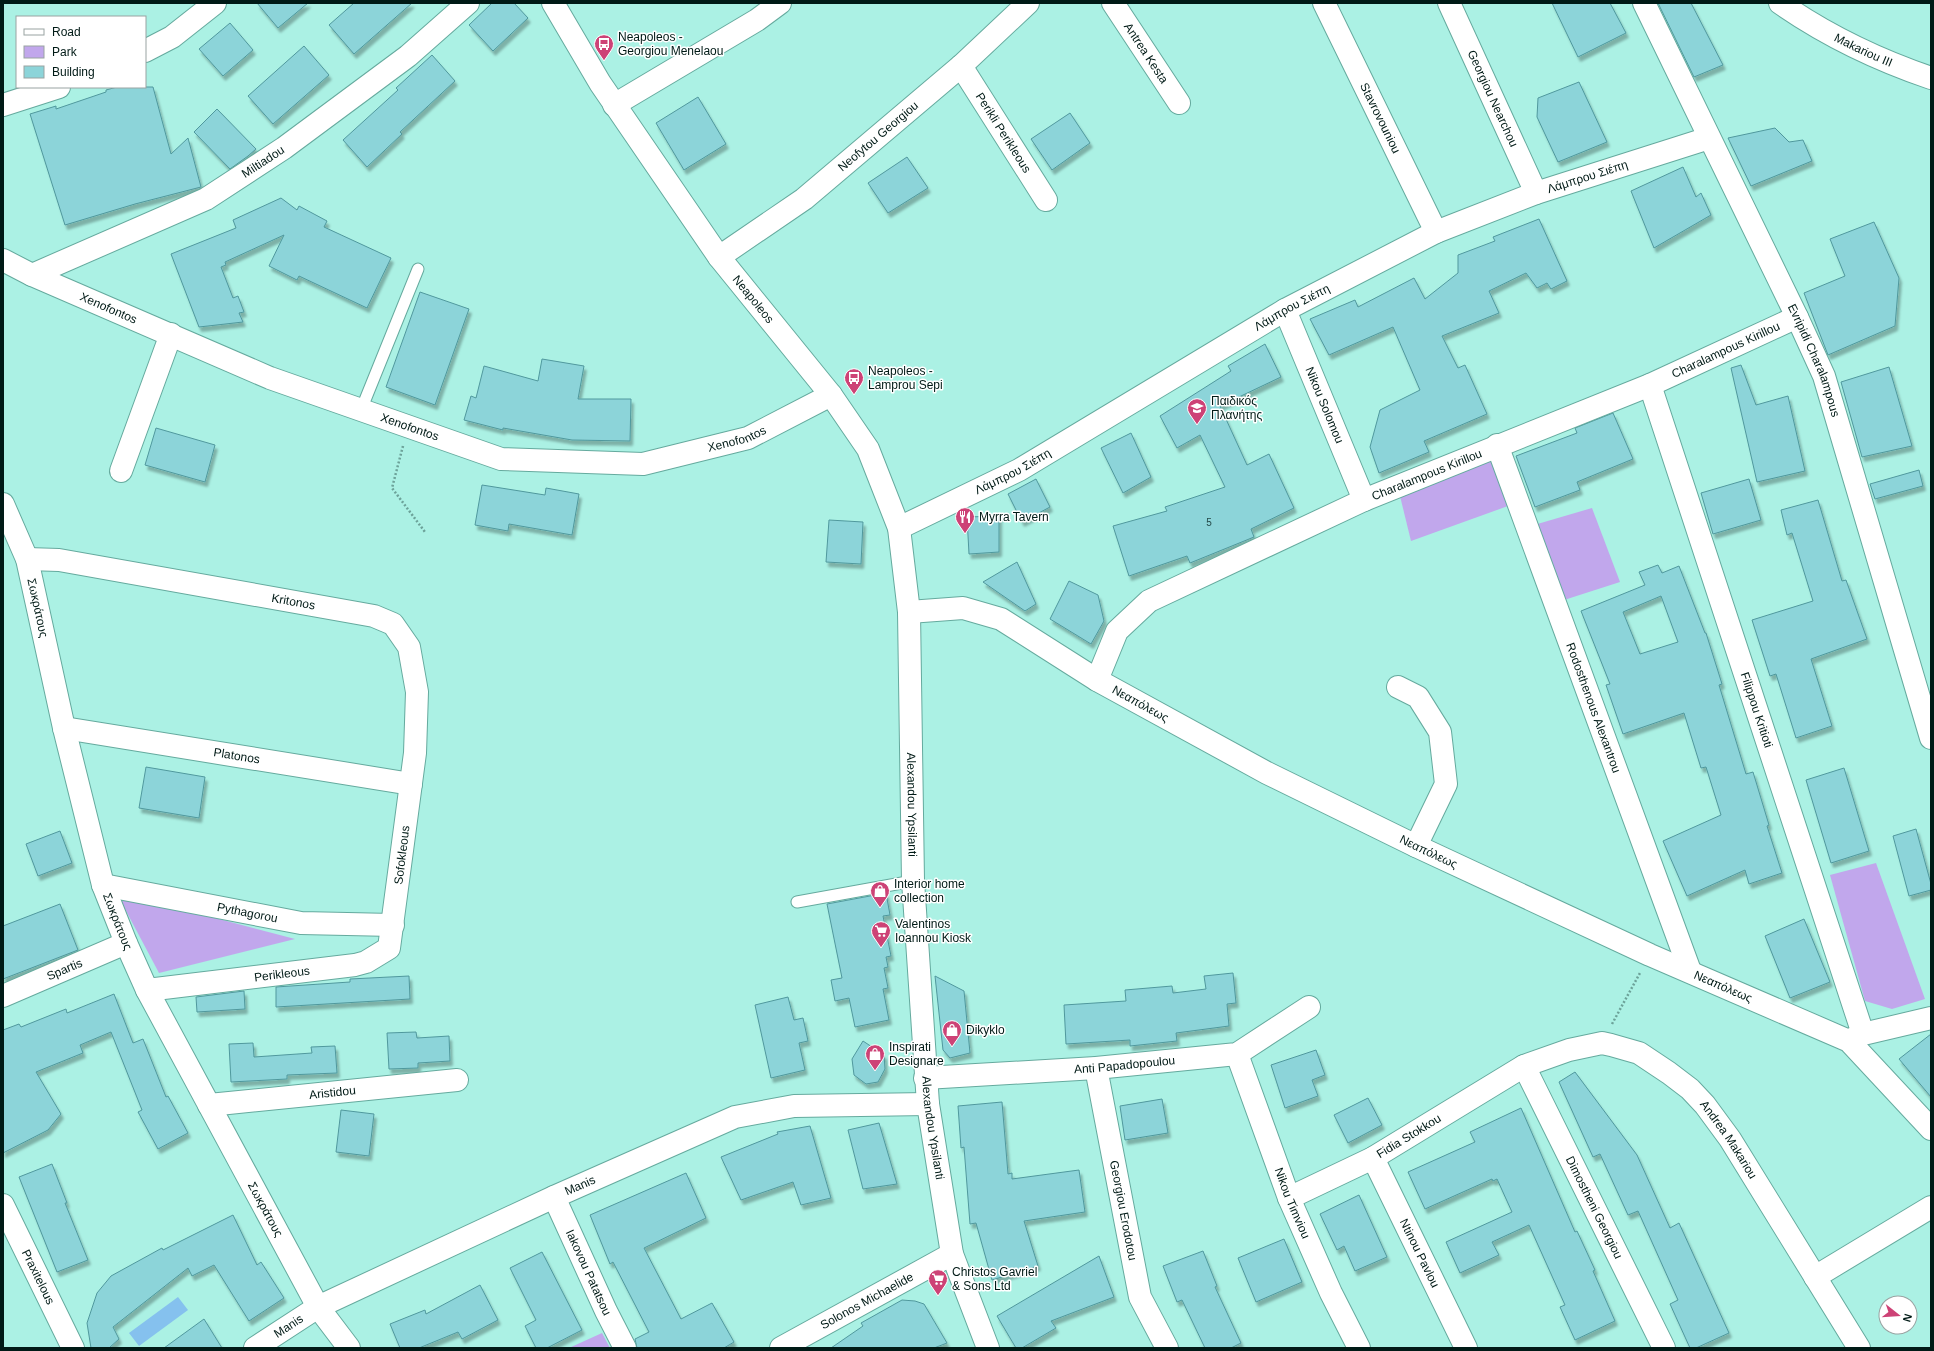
<svg xmlns="http://www.w3.org/2000/svg" width="1934" height="1351" font-family="Arial,sans-serif">
<style>
.green{fill:#c1a7ec}
.water{fill:#85c1ee}
.building{fill:#8cd4d9;stroke:#50989d;fill-rule:evenodd;filter:url(#shadow)}
.lines{fill:none;stroke-linecap:round;stroke-linejoin:round}
.lane-casing{stroke:#65aa9e;stroke-width:13}
.street-casing{stroke:#65aa9e;stroke-width:24}
.secondary-casing{stroke:#65aa9e;stroke-width:24}
.path{stroke:#6ca299;stroke-width:2.5;stroke-dasharray:2 2;stroke-linecap:butt}
.lane{stroke:#fff;stroke-width:11}
.street{stroke:#fff;stroke-width:22}
.secondary{stroke:#fff;stroke-width:22}
.labels{text-anchor:middle;stroke-width:3;stroke-linejoin:round;paint-order:stroke}
.number-label{font-size:10px;fill:#234847}
.poi-label{font-size:12px;fill:#001a16;stroke:#fff;text-anchor:start}
.street-label{font-size:12px;fill:#001a16;stroke:#fff}
</style>
<defs>
<filter id="shadow"><feDropShadow dx="2.5" dy="4.5" stdDeviation="1" flood-color="#0004"/></filter>
</defs>
<rect width="100%" height="100%" fill="#abf1e4"/>
<g class="green">
<polygon points="1491,459 1508,506 1411,541 1400,496"/>
<polygon points="1592,508 1620,582 1561,601 1534,525"/>
<polygon points="1876,863 1925,999 1892,1009 1865,1001 1830,875"/>
<polygon points="116,892 295,939 159,973"/>
<polygon points="602,1333 610,1348 569,1348"/>
</g>
<polygon class="water" points="178,1297 188,1310 139,1346 129,1333"/>
<g class="building">
<polygon points="257,3 308,3 278,28"/>
<polygon points="354,3 412,3 354,54 329,25"/>
<polygon points="492,3 514,3 528,18 493,51 469,25"/>
<polygon points="1552,3 1610,3 1626,33 1578,57"/>
<polygon points="1658,3 1691,3 1723,65 1694,77"/>
<polygon points="230,23 253,50 223,76 199,49"/>
<polygon points="304,46 329,75 273,124 248,96"/>
<polygon points="432,55 455,81 400,132 402,134 367,167 343,140 398,90 396,88"/>
<polygon points="1579,82 1607,142 1558,162 1537,117 1538,98"/>
<polygon points="117,87 153,87 171,154 188,138 201,187 135,204 65,225 30,114 56,106 56,109 106,92 106,90"/>
<polygon points="698,97 726,144 684,170 656,123"/>
<polygon points="217,109 256,149 248,156 230,169 194,132"/>
<polygon points="1070,113 1090,143 1052,170 1031,139"/>
<polygon points="1775,128 1789,142 1803,140 1812,161 1751,186 1728,138"/>
<polygon points="907,157 928,188 888,213 868,183"/>
<polygon points="1683,167 1696,197 1701,193 1711,215 1654,248 1631,191"/>
<polygon points="281,198 297,210 299,206 327,221 324,227 391,258 367,308 299,276 297,280 269,266 284,235 225,262 226,265 221,267 233,298 238,296 244,312 239,313 243,322 199,327 171,254 236,228 233,220"/>
<polygon points="1539,219 1567,281 1551,289 1547,283 1537,288 1526,273 1489,291 1499,313 1442,336 1458,368 1465,365 1487,414 1424,441 1429,452 1379,473 1370,447 1380,410 1420,390 1393,327 1329,355 1310,319 1355,300 1358,307 1414,278 1425,299 1458,273 1458,255 1495,241 1493,237"/>
<polygon points="1874,222 1899,278 1895,326 1828,355 1804,293 1845,276 1830,239"/>
<polygon points="420,292 469,309 435,405 386,387"/>
<polygon points="1265,344 1281,377 1220,406 1247,465 1269,454 1294,508 1251,529 1254,537 1190,563 1187,556 1129,576 1113,526 1167,511 1165,507 1225,487 1200,435 1177,448 1160,416 1231,371 1228,366"/>
<polygon points="542,359 584,366 578,399 631,399 630,441 572,440 503,428 503,430 464,420 471,396 476,398 484,366 538,381"/>
<polygon points="1741,365 1756,405 1788,396 1805,471 1757,482 1731,368"/>
<polygon points="1889,367 1912,446 1862,457 1841,382"/>
<polygon points="1613,413 1633,459 1577,482 1580,490 1535,507 1516,456 1577,433 1575,428"/>
<polygon points="156,428 215,445 205,482 145,465"/>
<polygon points="1131,433 1151,477 1123,493 1101,448"/>
<polygon points="1919,470 1923,486 1875,499 1870,484"/>
<polygon points="1036,479 1050,507 1022,522 1008,494"/>
<polygon points="1749,479 1761,520 1713,534 1701,493"/>
<polygon points="482,485 545,495 546,488 579,494 572,535 509,524 508,531 475,525"/>
<polygon points="1818,500 1842,581 1846,580 1867,639 1811,659 1832,726 1796,738 1776,674 1770,676 1752,620 1813,601 1792,533 1787,535 1781,510"/>
<polygon points="999,516 999,552 969,554 967,517"/>
<polygon points="829,520 863,522 861,564 826,562"/>
<polygon points="1017,562 1036,604 1025,611 983,582"/>
<path d="M1658 565 1662 573 1679 566 1705 633H1706L1722 684 1719 685 1746 774 1753 772 1769 825 1767 826 1782 873 1749 884 1745 870 1687 896 1663 841 1721 815 1706 767 1701 768 1684 713 1623 734 1606 685 1610 684 1581 611 1645 585 1639 572ZM1661 596 1678 642 1640 654 1623 612Z"/>
<polygon points="1069,581 1098,595 1104,621 1091,644 1050,619"/>
<polygon points="146,767 205,777 199,818 139,808"/>
<polygon points="1844,768 1869,851 1831,863 1806,780"/>
<polygon points="1916,829 1931,884 1931,890 1909,896 1893,836"/>
<polygon points="60,831 72,863 38,876 26,844"/>
<polygon points="886,893 890,915 883,916 891,956 886,957 888,967 884,968 888,988 883,989 889,1020 855,1027 849,998 835,1001 831,980 842,978 827,904"/>
<polygon points="60,904 78,950 3,979 3,926"/>
<polygon points="1804,919 1830,982 1790,998 1765,936"/>
<polygon points="1233,973 1236,1003 1227,1004 1229,1026 1176,1033 1177,1041 1130,1046 1130,1040 1066,1044 1064,1005 1126,1001 1125,990 1172,986 1173,993 1206,989 1204,976"/>
<polygon points="409,976 410,999 276,1007 276,987 350,982 350,979"/>
<polygon points="935,976 964,991 970,1053 950,1058 943,1050"/>
<polygon points="244,991 245,1009 197,1012 196,997"/>
<polygon points="114,994 133,1043 143,1039 166,1097 168,1096 188,1133 158,1149 138,1112 142,1110 111,1032 80,1045 83,1053 36,1072 61,1114 48,1130 3,1153 3,1030 19,1024 21,1027 66,1009 67,1013"/>
<polygon points="788,997 794,1020 803,1018 808,1041 799,1043 805,1070 771,1078 755,1005"/>
<polygon points="416,1032 417,1038 449,1036 450,1061 418,1063 418,1068 389,1069 387,1033"/>
<polygon points="1931,1034 1931,1097 1899,1059"/>
<polygon points="863,1041 884,1055 885,1069 878,1082 866,1084 854,1075 852,1059"/>
<polygon points="253,1043 254,1057 312,1053 311,1047 335,1046 337,1073 287,1075 287,1079 231,1082 229,1044"/>
<polygon points="1316,1050 1325,1075 1312,1080 1318,1096 1285,1108 1271,1065"/>
<polygon points="1575,1072 1637,1155 1670,1228 1679,1223 1729,1333 1696,1348 1690,1348 1670,1304 1678,1300 1638,1211 1628,1215 1600,1154 1593,1157 1559,1082"/>
<polygon points="1368,1098 1382,1125 1348,1143 1334,1115"/>
<polygon points="1162,1099 1168,1133 1125,1140 1120,1106"/>
<polygon points="1002,1102 1008,1174 1012,1173 1012,1179 1079,1170 1085,1212 1024,1221 1038,1266 992,1280 976,1223 970,1224 964,1147 961,1148 958,1106"/>
<polygon points="1521,1108 1575,1232 1577,1231 1595,1270 1593,1271 1615,1321 1575,1340 1560,1307 1565,1305 1529,1225 1492,1242 1499,1255 1460,1273 1446,1242 1512,1212 1497,1179 1493,1181 1492,1179 1425,1209 1408,1172 1475,1142 1470,1132"/>
<polygon points="341,1110 374,1114 369,1156 336,1152"/>
<polygon points="879,1123 897,1184 863,1189 848,1130"/>
<polygon points="810,1126 831,1198 801,1205 793,1182 741,1200 721,1157 778,1134 777,1132"/>
<polygon points="52,1164 67,1203 65,1203 88,1260 57,1272 19,1177"/>
<polygon points="686,1173 706,1218 644,1248 681,1319 712,1303 734,1342 724,1348 637,1348 635,1339 649,1332 613,1262 610,1264 590,1215"/>
<polygon points="1359,1195 1387,1257 1355,1271 1344,1246 1337,1250 1320,1214"/>
<polygon points="233,1215 257,1265 261,1262 284,1298 249,1321 214,1265 192,1276 188,1268 113,1327 119,1339 109,1348 91,1348 87,1323 97,1293 111,1276 162,1248 163,1250"/>
<polygon points="1284,1239 1302,1282 1256,1302 1238,1258"/>
<polygon points="1203,1251 1217,1286 1215,1287 1241,1343 1231,1348 1205,1348 1182,1300 1177,1302 1163,1266"/>
<polygon points="542,1252 582,1330 547,1348 536,1348 525,1326 536,1320 510,1268"/>
<polygon points="1099,1256 1114,1297 1051,1321 1056,1328 1022,1348 1016,1348 997,1316"/>
<polygon points="480,1285 498,1320 462,1339 458,1332 419,1348 400,1348 390,1324 425,1310 426,1314"/>
<polygon points="902,1300 915,1301 924,1304 947,1343 934,1348 831,1348 863,1326 861,1323"/>
<polygon points="204,1319 222,1348 164,1348"/>
</g>
<g class="lines">
<defs>
<g id="lane">
<polyline points="361,410 418,269"/>
<polyline points="797,902 913,881"/>
</g>
<g id="street">
<path id="s1" d="M1113 3 1179 103"/>
<path id="s2" d="M1324 3 1436 232"/>
<path id="s3" d="M1449 3 1536 193"/>
<path id="s4" d="M1644 3 1797 317 1824 376 1931 738"/>
<polyline points="145,51 172,37 215,3"/>
<path id="s5" d="M961 66 1046 200"/>
<polyline points="3,105 59,87"/>
<polyline points="614,105 757,20 780,3"/>
<path id="s6" d="M3 260 32 275 270 378 501 459 643 464 748 438 831 395"/>
<path id="s7" d="M32 275 206 199 284 148 408 56 468 3"/>
<path id="s8" d="M1285 310 1364 500"/>
<path id="s9" d="M1650 385 1863 1034"/>
<path id="s10" d="M1497 445 1690 971"/>
<polyline points="121,471 171,334"/>
<path id="s11" d="M3 504 27 559 64 728 103 885 126 943 147 990 318 1307 349 1348"/>
<path id="s12" d="M899 528 1019 470 1285 310 1436 232 1536 193 1709 138"/>
<path id="s13" d="M27 559 59 560 374 616 393 624 409 647 417 692 415 753 389 948 366 962 355 965 147 990"/>
<path id="s14" d="M909 612 963 608 1001 619 1097 680 1267 773 1416 846 1650 955 1849 1041 1931 1129"/>
<path id="s15" d="M1097 680 1117 631 1149 601 1364 500 1650 385 1797 317"/>
<polyline points="1398,687 1418,697 1440,732 1446,784 1416,846"/>
<path id="s16" d="M64 728 411 784"/>
<path id="s17" d="M103 885 301 923 393 925"/>
<path id="s18" d="M3 996 126 943"/>
<polyline points="1850,1040 1863,1034 1931,1018"/>
<path id="s19" d="M1237 1054 1289 1198 1331 1293 1359 1348"/>
<path id="s20" d="M1524 1066 1664 1348"/>
<path id="s21" d="M1096 1068 1140 1297 1167 1348"/>
<path id="s22" d="M925 1078 1096 1068 1237 1054 1309 1007"/>
<path id="s23" d="M209 1105 457 1080"/>
<path id="s24" d="M1373 1158 1466 1348"/>
<path id="s25" d="M554 1197 606 1311 625 1348"/>
<path id="s26" d="M1289 1198 1373 1158 1524 1066 1569 1050 1602 1043 1611 1045 1639 1053 1669 1073 1690 1089 1705 1105 1730 1139 1859 1348"/>
<path id="s27" d="M3 1205 73 1348"/>
<polyline points="1815,1277 1931,1207"/>
<path id="s28" d="M255 1348 318 1307 554 1197 735 1117 794 1106 928 1104"/>
<path id="s29" d="M781 1348 952 1254"/>
</g>
<g id="secondary">
<path id="s30" d="M553 3 600 83 719 257 831 395 868 449 899 528 909 612 913 881 928 1104 952 1254 988 1348"/>
<path id="s31" d="M1780 3C1826 35 1878 60 1931 78"/>
<path id="s32" d="M719 257 804 199 961 66 1028 3"/>
</g>
</defs>
<use href="#lane" class="lane-casing"/>
<use href="#street" class="street-casing"/>
<use href="#secondary" class="secondary-casing"/>
<g class="path">
<polyline points="403,446 392,488 425,532"/>
<polyline points="1612,1024 1640,973"/>
</g>
<use href="#lane" class="lane"/>
<use href="#street" class="street"/>
<use href="#secondary" class="secondary"/>
</g>
<defs>
<symbol id="bus-pin" viewBox="-11 -11 22 30"><path d="M0 17L-7.5 6A9.5 9.5 0 1 1 7.5 6Z" fill="#cd4276" stroke="#fff"/><path d="M-5-6H5V4H4V6H2V4H-2V6H-4V4H-5ZM-3.5-4V0h7V-4ZM-3.5 1.2v1.5H-2V1.2ZM2 1.2v1.5H3.5V1.2Z" fill="#fff"/></symbol>
<symbol id="school-pin" viewBox="-11 -11 22 30"><path d="M0 17L-7.5 6A9.5 9.5 0 1 1 7.5 6Z" fill="#cd4276" stroke="#fff"/><path d="M0-5L7-2L0 1L-7-2ZM-4 1L0 2.5L4 1V4Q0 6-4 4Z" fill="#fff"/></symbol>
<symbol id="restaurant-pin" viewBox="-11 -11 22 30"><path d="M0 17L-7.5 6A9.5 9.5 0 1 1 7.5 6Z" fill="#cd4276" stroke="#fff"/><path d="M-5-6h1v4h1v-4h1v4h1v-4h1v5L-1.5 .5V6h-2V.5L-5-1ZM5-6V6H3V1.5H1.5Q1.5-4 5-6Z" fill="#fff"/></symbol>
<symbol id="shop-pin" viewBox="-11 -11 22 30"><path d="M0 17L-7.5 6A9.5 9.5 0 1 1 7.5 6Z" fill="#cd4276" stroke="#fff"/><path d="M-5-2.5h2.3a2.7 3.5 0 0 1 5.4 0H5L5.5 6h-11ZM-1.5-2.5h3a1.5 2.3 0 0 0-3 0Z" fill="#fff"/></symbol>
<symbol id="supermarket-pin" viewBox="-11 -11 22 30"><path d="M0 17L-7.5 6A9.5 9.5 0 1 1 7.5 6Z" fill="#cd4276" stroke="#fff"/><path d="M-6-5.5h2.5l.6 2H6L4.5 2H-2.5L-4.4-4H-6ZM-1.5 3.2a1.3 1.3 0 1 0 .1 0ZM3 3.2a1.3 1.3 0 1 0 .1 0Z" fill="#fff"/></symbol>
</defs>
<g fill-rule="evenodd">
<use href="#bus-pin" x="593" y="33" width="22" height="30"/>
<use href="#bus-pin" x="843" y="367" width="22" height="30"/>
<use href="#school-pin" x="1186" y="397" width="22" height="30"/>
<use href="#restaurant-pin" x="954" y="506" width="22" height="30"/>
<use href="#shop-pin" x="869" y="880" width="22" height="30"/>
<use href="#supermarket-pin" x="870" y="920" width="22" height="30"/>
<use href="#shop-pin" x="941" y="1019" width="22" height="30"/>
<use href="#shop-pin" x="864" y="1043" width="22" height="30"/>
<use href="#supermarket-pin" x="927" y="1268" width="22" height="30"/>
</g>
<g class="labels">
<g class="number-label">
<text x="1209" y="526">5</text>
</g>
<g class="poi-label">
<text x="618" y="41">Neapoleos -<tspan x="618" dy="14">Georgiou Menelaou</tspan></text>
<text x="868" y="375">Neapoleos -<tspan x="868" dy="14">Lamprou Sepi</tspan></text>
<text x="1211" y="405">Παιδικός<tspan x="1211" dy="14">Πλανήτης</tspan></text>
<text x="979" y="521">Myrra Tavern</text>
<text x="894" y="888">Interior home<tspan x="894" dy="14">collection</tspan></text>
<text x="895" y="928">Valentinos<tspan x="895" dy="14">Ioannou Kiosk</tspan></text>
<text x="966" y="1034">Dikyklo</text>
<text x="889" y="1051">Inspirati<tspan x="889" dy="14">Designare</tspan></text>
<text x="952" y="1276">Christos Gavriel<tspan x="952" dy="14">&amp; Sons Ltd</tspan></text>
</g>
<g class="street-label">
<text dy="4" stroke="none"><textPath href="#s31" startOffset="96">Makariou III</textPath></text>
<text dy="4" stroke="none"><textPath href="#s1" startOffset="60">Antrea Kesta</textPath></text>
<text dy="4" stroke="none"><textPath href="#s3" startOffset="105">Georgiou Nearchou</textPath></text>
<text dy="4" stroke="none"><textPath href="#s2" startOffset="128">Stavrovouniou</textPath></text>
<text dy="4" stroke="none"><textPath href="#s5" startOffset="79">Perikli Perikleous</textPath></text>
<text dy="4" stroke="none"><textPath href="#s32" startOffset="200">Neofytou Georgiou</textPath></text>
<text dy="4" stroke="none"><textPath href="#s7" startOffset="258">Miltiadou</textPath></text>
<text dy="4" stroke="none"><textPath href="#s12" startOffset="775">Λάμπρου Σιέπη</textPath></text>
<text dy="4" stroke="none"><textPath href="#s30" startOffset="358">Neapoleos</textPath></text>
<text dy="4" stroke="none"><textPath href="#s6" startOffset="116">Xenofontos</textPath></text>
<text dy="4" stroke="none"><textPath href="#s12" startOffset="451">Λάμπρου Σιέπη</textPath></text>
<text dy="4" stroke="none"><textPath href="#s15" startOffset="726">Charalampous Kirillou</textPath></text>
<text dy="4" stroke="none"><textPath href="#s4" startOffset="396">Evripidi Charalampous</textPath></text>
<text dy="4" stroke="none"><textPath href="#s8" startOffset="103">Nikou Solomou</textPath></text>
<text dy="4" stroke="none"><textPath href="#s6" startOffset="440">Xenofontos</textPath></text>
<text dy="4" stroke="none"><textPath href="#s6" startOffset="776">Xenofontos</textPath></text>
<text dy="4" stroke="none"><textPath href="#s12" startOffset="127">Λάμπρου Σιέπη</textPath></text>
<text dy="4" stroke="none"><textPath href="#s15" startOffset="402">Charalampous Kirillou</textPath></text>
<text dy="4" stroke="none"><textPath href="#s13" startOffset="270">Kritonos</textPath></text>
<text dy="4" stroke="none"><textPath href="#s11" startOffset="110">Σωκράτους</textPath></text>
<text dy="4" stroke="none"><textPath href="#s14" startOffset="257">Νεαπόλεως</textPath></text>
<text dy="4" stroke="none"><textPath href="#s10" startOffset="280">Rodosthenous Alexantrou</textPath></text>
<text dy="4" stroke="none"><textPath href="#s9" startOffset="342">Filippou Kritioti</textPath></text>
<text dy="4" stroke="none"><textPath href="#s16" startOffset="175">Platonos</textPath></text>
<text dy="4" stroke="none"><textPath href="#s30" startOffset="909">Alexandou Ypsilanti</textPath></text>
<text dy="4" stroke="none"><textPath href="#s14" startOffset="581">Νεαπόλεως</textPath></text>
<text transform="translate(402 855) rotate(-83)" y="4">Sofokleous</text>
<text dy="4" stroke="none"><textPath href="#s17" startOffset="147">Pythagorou</textPath></text>
<text dy="4" stroke="none"><textPath href="#s11" startOffset="434">Σωκράτους</textPath></text>
<text dy="4" stroke="none"><textPath href="#s18" startOffset="67">Spartis</textPath></text>
<text transform="translate(282 974) rotate(-7)" y="4">Perikleous</text>
<text dy="4" stroke="none"><textPath href="#s14" startOffset="905">Νεαπόλεως</textPath></text>
<text dy="4" stroke="none"><textPath href="#s22" startOffset="200">Anti Papadopoulou</textPath></text>
<text dy="4" stroke="none"><textPath href="#s23" startOffset="124">Aristidou</textPath></text>
<text dy="4" stroke="none"><textPath href="#s30" startOffset="1233">Alexandou Ypsilanti</textPath></text>
<text dy="4" stroke="none"><textPath href="#s26" startOffset="135">Fidia Stokkou</textPath></text>
<text dy="4" stroke="none"><textPath href="#s26" startOffset="516">Andrea Makariou</textPath></text>
<text dy="4" stroke="none"><textPath href="#s28" startOffset="364">Manis</textPath></text>
<text dy="4" stroke="none"><textPath href="#s19" startOffset="159">Nikou Timviou</textPath></text>
<text dy="4" stroke="none"><textPath href="#s20" startOffset="158">Dimostheni Georgiou</textPath></text>
<text dy="4" stroke="none"><textPath href="#s11" startOffset="758">Σωκράτους</textPath></text>
<text dy="4" stroke="none"><textPath href="#s21" startOffset="145">Georgiou Erodotou</textPath></text>
<text dy="4" stroke="none"><textPath href="#s24" startOffset="106">Ntinou Pavlou</textPath></text>
<text dy="4" stroke="none"><textPath href="#s25" startOffset="83">Iakovou Patatsou</textPath></text>
<text dy="4" stroke="none"><textPath href="#s27" startOffset="80">Praxitelous</textPath></text>
<text dy="4" stroke="none"><textPath href="#s29" startOffset="98">Solonos Michaelide</textPath></text>
<text dy="4" stroke="none"><textPath href="#s28" startOffset="40">Manis</textPath></text>
</g>
</g>
<rect width="1934" height="1351" fill="none" stroke="#001a16" stroke-width="8"/>
<rect x="16" y="16" width="130" height="72" fill="#ffffff" stroke="#99a3a2"/>
<rect x="24" y="29" width="20" height="6" fill="#ffffff" stroke="#99a3a2"/>
<text x="52" y="36" font-size="12" fill="#001a16">Road</text>
<rect x="24" y="46" width="20" height="12" fill="#c1a7ec" stroke="#99a3a2"/>
<text x="52" y="56" font-size="12" fill="#001a16">Park</text>
<rect x="24" y="66" width="20" height="12" fill="#8cd4d9" stroke="#99a3a2"/>
<text x="52" y="76" font-size="12" fill="#001a16">Building</text>
<g transform="translate(1898 1315) rotate(107)"><circle r="19" fill="#ffffff" stroke="#99a3a2"/>
<path d="M0-3L7 15L0 10L-7 15Z" fill="#cd4276"/>
<text y="-6" font-size="11" font-weight="bold" text-anchor="middle" fill="#001a16">N</text>
</g>
</svg>
